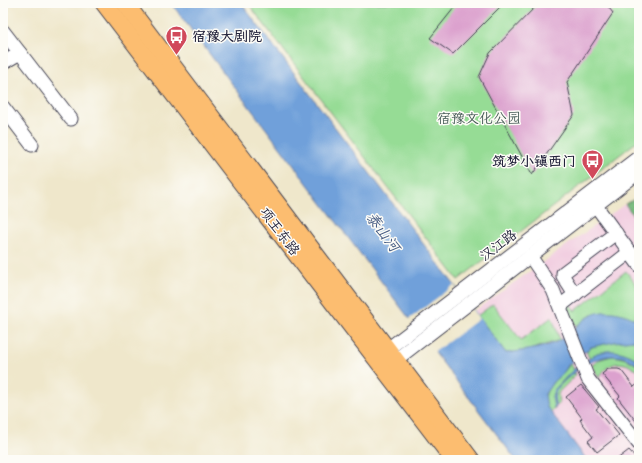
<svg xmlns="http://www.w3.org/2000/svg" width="642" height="463" font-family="'Gochi Hand','LXGW WenKai TC',sans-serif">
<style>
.built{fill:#f2cfe1}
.green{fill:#96dc95;stroke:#5c7f68}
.forest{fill:#78bc7e;stroke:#4d6f5c}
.water{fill:#6fa0da;stroke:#48618a}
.pier{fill:#efe7cb}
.building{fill:#dca1ce}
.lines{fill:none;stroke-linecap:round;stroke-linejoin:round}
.minor-casing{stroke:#414051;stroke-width:15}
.major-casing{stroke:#414051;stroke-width:19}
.minor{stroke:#fff;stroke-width:13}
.major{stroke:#fcbd6f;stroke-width:17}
.labels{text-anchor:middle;stroke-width:3;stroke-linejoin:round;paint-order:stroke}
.poi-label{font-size:14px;font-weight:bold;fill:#22223b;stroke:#fdfcf7;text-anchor:start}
.park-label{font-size:14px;fill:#455a56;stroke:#fdfcf7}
.street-label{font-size:14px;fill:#22223b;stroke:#fdfcf7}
.water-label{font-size:15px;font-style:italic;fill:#455b83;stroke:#fdfcf7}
</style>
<rect width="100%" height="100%" fill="#fdfcf7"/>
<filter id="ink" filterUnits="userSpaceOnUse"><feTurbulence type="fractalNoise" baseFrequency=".025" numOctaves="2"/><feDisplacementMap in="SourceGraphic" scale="8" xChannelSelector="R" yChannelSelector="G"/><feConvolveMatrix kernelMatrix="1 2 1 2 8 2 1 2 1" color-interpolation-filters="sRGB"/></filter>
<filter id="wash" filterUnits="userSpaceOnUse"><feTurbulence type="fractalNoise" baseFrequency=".012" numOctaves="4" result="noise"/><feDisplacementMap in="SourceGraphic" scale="16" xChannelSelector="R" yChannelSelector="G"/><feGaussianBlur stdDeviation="0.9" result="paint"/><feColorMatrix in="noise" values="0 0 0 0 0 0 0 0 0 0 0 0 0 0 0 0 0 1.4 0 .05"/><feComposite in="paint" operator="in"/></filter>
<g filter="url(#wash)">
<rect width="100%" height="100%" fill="#efe7cb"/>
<polygon class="built" points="625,204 639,223 639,460 587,460 474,311"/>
<g class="green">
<polygon points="248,3 639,3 639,140 458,280"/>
<polygon points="626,271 639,288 639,322 634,318 593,314 576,326 566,305 569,303 575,311"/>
<polygon points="493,304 521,340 552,317 560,340 529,350 506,353 477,316"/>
<path d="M635 340 639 343V361C624 350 606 348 589 358L586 351C598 341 620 341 635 340Z"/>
<path d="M612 356C622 357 631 360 639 367V370C634 370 632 367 628 365 615 360 605 367 599 378L592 365 601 359Z"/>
<path d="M571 363 576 375 559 392 558 395 559 404 550 412C538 395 551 384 562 373 565 371 568 367 571 363Z"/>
</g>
<polygon class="forest" points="639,197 639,223 625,204"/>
<g class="water">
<path d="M171 3H241L506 353C521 351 547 348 560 340 571 333 580 321 592 315 605 308 628 313 639 322V343L635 340 614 342 591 347 569 364 564 372 553 382 545 394 547 407 587 460H516Z"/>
<path d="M606 351C619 350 629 354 639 361V366C632 360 623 356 613 356 596 355 565 376 556 391 553 396 555 402 556 407L554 408 552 396 554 390 573 370 597 353Z"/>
</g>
<polygon class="pier" points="454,285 479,319 433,353 408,320"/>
<g id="blocks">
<g class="building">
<polygon points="458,3 504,3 453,54 430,38"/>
<polygon points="539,3 605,3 613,13 567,82 574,115 532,175 479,77 490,53"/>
<polygon points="608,369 618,369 621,370 634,387 639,383 639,425 618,398 620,396 602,374"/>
<polygon points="581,385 599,407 596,409 609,425 610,424 619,435 597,452 588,441 593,437 580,420 582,418 566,397"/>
<polygon points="629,450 638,460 616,460"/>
</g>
</g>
</g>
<g filter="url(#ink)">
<use href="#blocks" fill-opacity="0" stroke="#414051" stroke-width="1"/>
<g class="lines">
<defs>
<g id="minor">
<polyline points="3,31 71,119"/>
<polyline points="3,63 20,53"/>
<polyline points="3,107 32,145"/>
<polyline points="596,206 639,265"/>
<polyline points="530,256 553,290 588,379 639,444"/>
<polyline points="575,295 563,276 563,273 616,233"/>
<polyline points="560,306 630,252"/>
<polyline points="380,355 639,157"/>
<polyline points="389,365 639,172"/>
</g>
<g id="major">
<polyline points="104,3 454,460"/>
<polyline points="125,3 471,460"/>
</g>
</defs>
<use href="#minor" class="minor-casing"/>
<use href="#major" class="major-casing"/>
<use href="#minor" class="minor"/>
<use href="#major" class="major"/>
</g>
</g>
<defs>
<symbol id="bus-pin" viewBox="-11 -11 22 30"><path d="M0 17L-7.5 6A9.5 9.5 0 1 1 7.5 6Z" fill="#d1495b" stroke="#fdfcf7"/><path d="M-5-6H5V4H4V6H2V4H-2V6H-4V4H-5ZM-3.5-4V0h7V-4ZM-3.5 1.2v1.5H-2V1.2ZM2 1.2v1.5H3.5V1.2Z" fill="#fff"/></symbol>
</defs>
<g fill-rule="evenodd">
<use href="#bus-pin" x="164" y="24" width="25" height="34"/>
<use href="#bus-pin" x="580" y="148" width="25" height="34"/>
</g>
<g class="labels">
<g class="poi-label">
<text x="192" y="41">宿豫大剧院</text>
<text x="576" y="166" text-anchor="end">筑梦小镇西门</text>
</g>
<g class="park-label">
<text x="479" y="123">宿豫文化公园</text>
</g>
<g class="street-label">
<text transform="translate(280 231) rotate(53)" y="5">项王东路</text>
<text transform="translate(498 245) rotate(-37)" y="5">汉江路</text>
</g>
<g class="water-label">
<text transform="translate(383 232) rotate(53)" y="5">泰山河</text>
</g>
</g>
<rect width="642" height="463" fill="none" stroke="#fdfcf7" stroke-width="16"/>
</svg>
